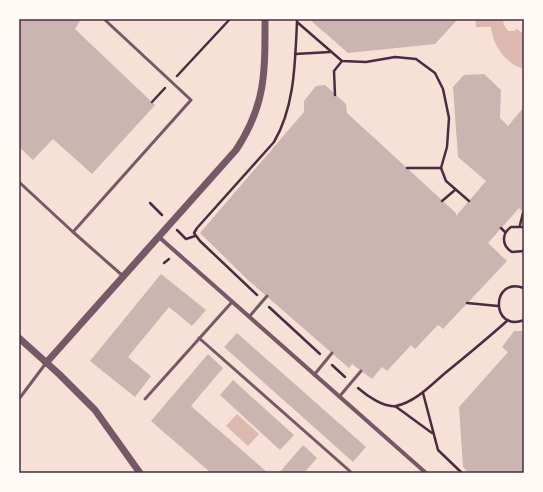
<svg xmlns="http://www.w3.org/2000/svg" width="543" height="492" font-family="'Roboto Condensed',sans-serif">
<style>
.water{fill:#dcb8b0}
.building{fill:#ccb4b1}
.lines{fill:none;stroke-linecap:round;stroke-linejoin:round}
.path{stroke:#4a2c40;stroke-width:2.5}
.service{stroke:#755966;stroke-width:3}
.minor{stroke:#755966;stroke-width:4}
.tertiary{stroke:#755966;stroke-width:7}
.neatline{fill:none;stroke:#4a2c40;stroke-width:1.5}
</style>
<rect width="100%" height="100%" fill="#f7e1d7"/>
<g class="water">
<path d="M475 19H503L504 25 508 31H514L517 29 524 34V69C505 63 493 46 491 27H476Z"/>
<polygon points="237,414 259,434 248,446 226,426"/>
</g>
<g class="building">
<polygon points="19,19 81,19 75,29 155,105 92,174 53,139 33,160 19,147"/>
<polygon points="309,19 458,19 435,44 348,53"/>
<polygon points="484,74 501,90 500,118 508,126 524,107 524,213 519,208 488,243 507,261 443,329 438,325 415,349 411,345 387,371 382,367 372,379 352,364 349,368 248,280 200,233 304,112 304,101 316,86 325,85 346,104 347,113 456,213 456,216 486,181 458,157 453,87 464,75"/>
<polygon points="161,274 206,310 192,326 169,307 128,357 151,376 135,397 90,361"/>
<polygon points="514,331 524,331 524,473 469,473 463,467 459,407 508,352 502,347"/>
<polygon points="237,333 366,447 353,462 224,347"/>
<polygon points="208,354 223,368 191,406 268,473 211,473 151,421"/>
<polygon points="233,380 294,435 280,450 220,395"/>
<polygon points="303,445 317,458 304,473 279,473"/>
</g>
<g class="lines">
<g class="path">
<polyline points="297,19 297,22 342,61 366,62 395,57 416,59 435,73 443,89 449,118 447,147 441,168 446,181 469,201"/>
<polyline points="295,54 330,52"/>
<polyline points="177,76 230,19"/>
<polyline points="335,95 334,71 342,61"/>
<polyline points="152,102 165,88"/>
<polyline points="407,168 441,168"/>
<polyline points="442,201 455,190"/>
<polyline points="150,203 162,215"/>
<polyline points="520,225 523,213"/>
<path d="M524 227H511C501 234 502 246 512 252L524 251"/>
<polyline points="501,228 505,232"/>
<polyline points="177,230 186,239 195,236"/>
<polyline points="164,263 169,259"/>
<path d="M524 288C490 276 491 333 524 320"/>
<path d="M257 295 200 241 194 233 197 228 274 142C295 106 295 62 297 22"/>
<polyline points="467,303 498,306"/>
<polyline points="269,307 320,354"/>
<polyline points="332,365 345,377"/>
<path d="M358 388C366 395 384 408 396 406 415 402 430 386 444 374 466 356 487 339 508 320"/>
<polyline points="423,393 438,450 462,473"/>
<polyline points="395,406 432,433"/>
</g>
<g class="service">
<polyline points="104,19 191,100 73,232 123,276"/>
<polyline points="19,182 73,232"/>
<polyline points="249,317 267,296"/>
<polyline points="199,338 352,473"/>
<polyline points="314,375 332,353"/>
<polyline points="339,397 361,371"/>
<polyline points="19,399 46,363"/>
<polyline points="145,399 232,302"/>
</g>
<polyline class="minor" points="159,237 426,473"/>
<g class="tertiary">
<polyline points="19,338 59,374 95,410 140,473"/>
<path d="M46 363 236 150C266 105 265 72 265 19"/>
</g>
</g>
<rect width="543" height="492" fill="none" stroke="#fffaf5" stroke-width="40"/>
<rect x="20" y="20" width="503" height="452" class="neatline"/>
</svg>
